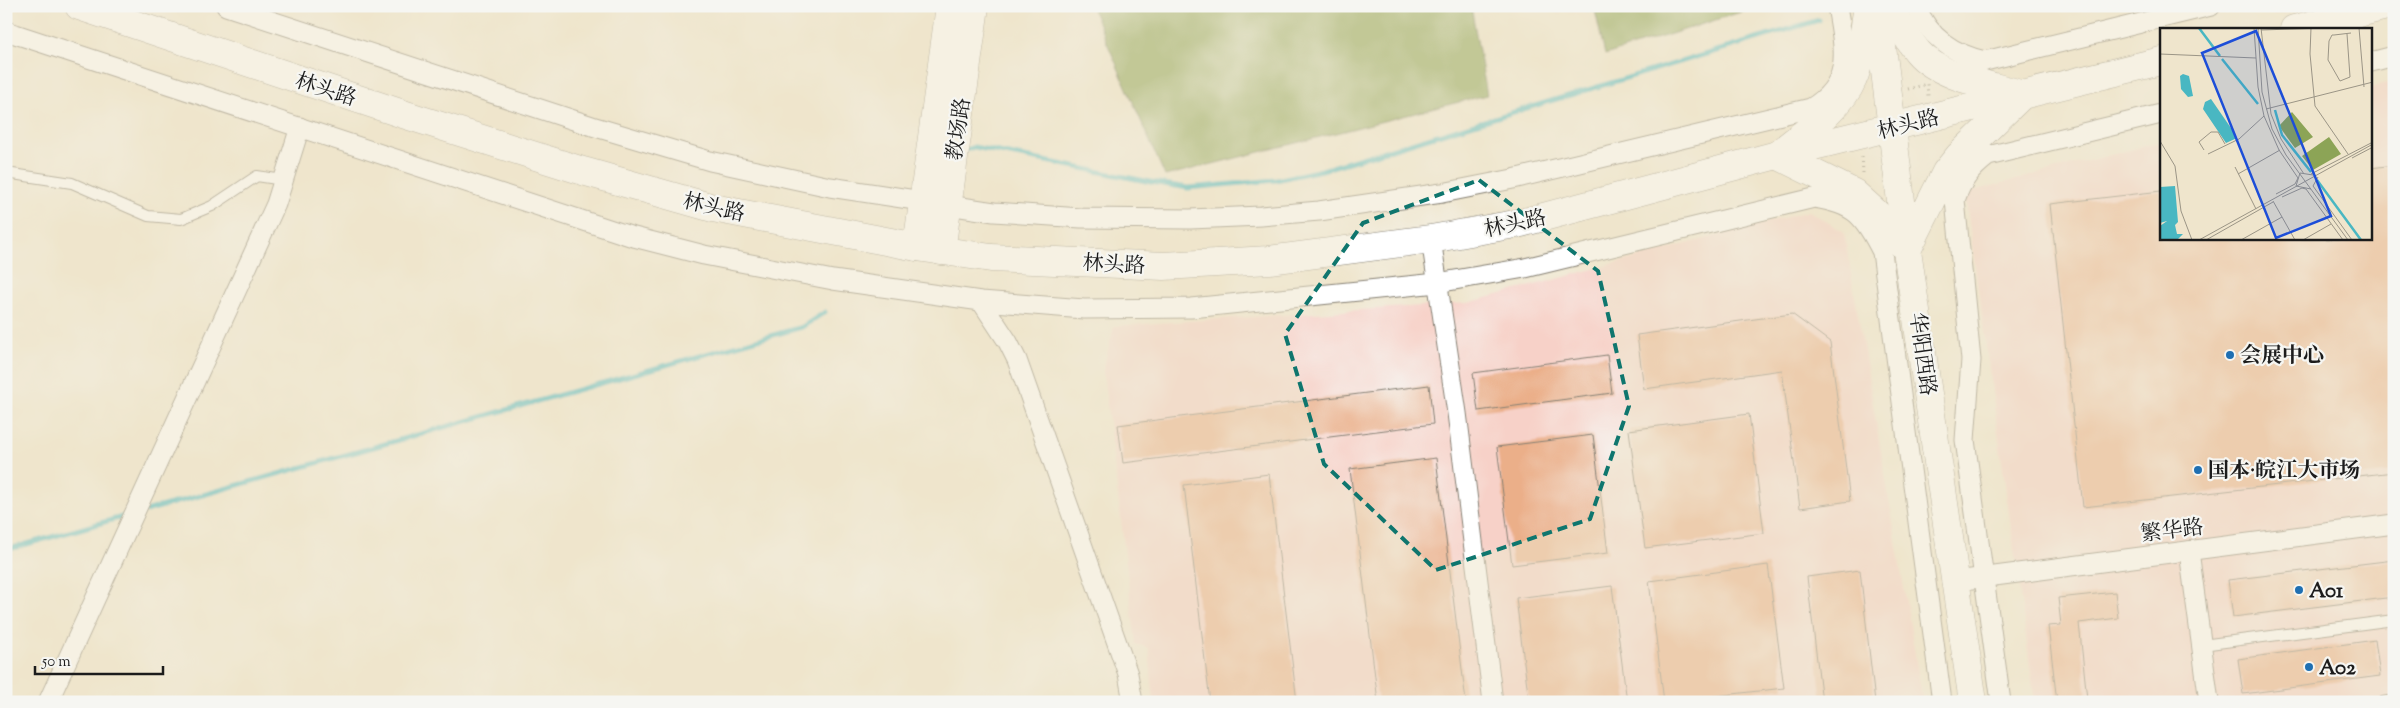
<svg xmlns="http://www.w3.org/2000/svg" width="2400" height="708" font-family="'Sorts Mill Goudy','Noto Serif SC',serif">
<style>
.built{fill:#f7d1c8}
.forest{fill:#8ca456;stroke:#546039}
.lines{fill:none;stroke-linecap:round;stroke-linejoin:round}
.stream{stroke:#49b7c2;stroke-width:5}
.building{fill:#ebaf89}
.lane-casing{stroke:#868074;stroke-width:12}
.street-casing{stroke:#868074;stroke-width:21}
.secondary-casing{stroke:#868074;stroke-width:29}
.primary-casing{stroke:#868074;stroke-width:29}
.path{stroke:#868074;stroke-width:3;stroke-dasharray:1 4;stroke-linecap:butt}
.lane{stroke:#fff;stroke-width:10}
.street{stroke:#fff;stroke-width:19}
.secondary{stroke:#fff;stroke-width:28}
.primary{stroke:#fff;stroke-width:28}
.marked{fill:none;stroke:#0f766e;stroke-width:4;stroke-dasharray:10 6;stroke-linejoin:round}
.poi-dot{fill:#1f6fb2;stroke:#f6f6f2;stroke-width:2}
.labels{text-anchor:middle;stroke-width:4.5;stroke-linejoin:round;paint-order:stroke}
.street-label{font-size:21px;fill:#1c1c1c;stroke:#f6f6f2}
.poi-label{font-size:21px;font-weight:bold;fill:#1c1c1c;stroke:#f6f6f2;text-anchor:start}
.inset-river{fill:none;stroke:#49b7c2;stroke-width:2.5}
.inset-road{fill:none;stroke:#9b9586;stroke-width:1}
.view{fill:#1d4ed8;fill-opacity:0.15;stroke:#1d4ed8;stroke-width:2.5}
.inset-edge{fill:none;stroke:#1c1c1c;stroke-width:2.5}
</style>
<rect width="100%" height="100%" fill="#f6f6f2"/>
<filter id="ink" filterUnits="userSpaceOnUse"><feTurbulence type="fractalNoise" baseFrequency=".02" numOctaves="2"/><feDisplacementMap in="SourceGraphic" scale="10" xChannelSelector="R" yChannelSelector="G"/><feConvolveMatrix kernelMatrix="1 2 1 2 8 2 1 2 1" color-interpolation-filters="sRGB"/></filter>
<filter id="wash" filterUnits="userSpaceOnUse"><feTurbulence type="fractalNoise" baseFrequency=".0096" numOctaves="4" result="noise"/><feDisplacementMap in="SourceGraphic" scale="20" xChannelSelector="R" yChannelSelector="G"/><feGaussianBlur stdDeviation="1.12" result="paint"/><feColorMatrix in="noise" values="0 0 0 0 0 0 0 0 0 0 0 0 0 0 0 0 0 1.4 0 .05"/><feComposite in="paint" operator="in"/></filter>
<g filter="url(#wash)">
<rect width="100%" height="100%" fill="#efe5cc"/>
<g class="built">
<polygon points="2394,82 2394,702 2035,702 1965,193 2161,142 2161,239 2371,239 2371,88"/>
<polygon points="1809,211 1844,232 1923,702 1154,702 1149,648 1136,644 1103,370 1114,326 1468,303"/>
</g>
<g class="forest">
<polygon points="1091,6 1471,6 1487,95 1165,176"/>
<polygon points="1594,6 1760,6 1605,55"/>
</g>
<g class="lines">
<g class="stream">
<polyline points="965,150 974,147 1151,182 1188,188 1276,180 1322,170 1819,20"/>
<polyline points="142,512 802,327 825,312"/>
<polyline points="6,550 129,515"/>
</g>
</g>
<g id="blocks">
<g class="building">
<polygon points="2394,165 2394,472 2083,507 2050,204 2161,191 2161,239 2371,239 2371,168"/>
<polygon points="1792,314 1830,342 1850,501 1800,508 1782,370 1644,389 1637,335"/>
<polygon points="1607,355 1612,393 1478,411 1473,373"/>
<polygon points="1429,385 1433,424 1123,463 1118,425"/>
<polygon points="1749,414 1764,533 1645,548 1629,430"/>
<polygon points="1593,435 1608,553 1512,565 1497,447"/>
<polygon points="1436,458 1466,702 1378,702 1350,469"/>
<polygon points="1269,474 1297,702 1210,702 1184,485"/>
<polygon points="2394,560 2394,597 2233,617 2228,580"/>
<polygon points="1768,565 1784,688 1664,702 1649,581"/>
<polygon points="1860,570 1875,702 1822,702 1807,577"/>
<polygon points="1612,586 1627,702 1529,702 1516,598"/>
<polygon points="2115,592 2118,618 2079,623 2087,699 2057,702 2048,626 2061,625 2058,598"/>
<polygon points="2375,640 2380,676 2243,694 2238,659"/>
</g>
</g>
</g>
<g filter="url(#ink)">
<use href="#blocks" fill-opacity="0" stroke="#868074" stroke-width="1"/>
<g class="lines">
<defs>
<g id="lane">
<polyline points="6,173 72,183 148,216 181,219 212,206 257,176 283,180"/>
<polyline points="2202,645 2394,620"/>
<polyline points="2383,702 2394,700"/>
</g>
<g id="street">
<path d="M226 6 592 126 710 161 830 187 994 212 1081 218 1190 219 1261 216 1319 211 1442 193 1513 179 1811 108C1854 82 1844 49 1837 6"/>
<path d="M1916 6C1929 38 1953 54 1985 61L2211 6"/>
<path d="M6 31 630 236 704 255 833 280 981 301 1084 309 1191 308 1437 283 1525 268 1814 198C1855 204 1864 216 1882 252L1942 702"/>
<polyline points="2371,62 2394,56"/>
<polyline points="1431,239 1457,413 1493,702"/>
<polyline points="981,301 1008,342 1017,360 1128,674 1133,702"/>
<polyline points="2189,551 2209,702"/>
<polyline points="1956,581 2394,524"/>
<polyline points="48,702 276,204 300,127"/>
<path d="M2001 702 1965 440 1971 360 1955 200C1962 180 1971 169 1988 156L2161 114"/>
</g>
<g id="secondary">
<polyline points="917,247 950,6"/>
<polyline points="941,251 975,6"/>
</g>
<g id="primary">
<polyline points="79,6 406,115 583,171 713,208 917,247 991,258 1164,266 1269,260 1431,239 1521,223 1777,155 2161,61"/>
<path d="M1868 6C1864 28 1862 59 1853 79 1840 110 1803 133 1777 155L1854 193 1876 213 1907 250 1946 172 1959 156 2021 96"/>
<polyline points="1877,6 1907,250 1973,702"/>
<path d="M1889 6C1898 22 1906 38 1918 52 1939 77 1990 85 2020 94"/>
<polyline points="2294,29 2387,6"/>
</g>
</defs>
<use href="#lane" class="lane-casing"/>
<use href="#street" class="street-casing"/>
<use href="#secondary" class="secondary-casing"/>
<use href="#primary" class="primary-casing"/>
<g class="path">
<polyline points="1908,89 1927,84 1928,96"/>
<polyline points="1862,157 1863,173"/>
</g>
<use href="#lane" class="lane"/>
<use href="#street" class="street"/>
<use href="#secondary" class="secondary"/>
<use href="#primary" class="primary"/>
</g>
</g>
<path d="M0 0H2400V708H0ZM1479 180 1598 271 1629 406 1590 519 1436 570 1324 464 1285 334 1363 223Z" fill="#efe5cc" fill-opacity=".55" fill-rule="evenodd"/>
<path class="marked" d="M1479 180 1598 271 1629 406 1590 519 1436 570 1324 464 1285 334 1363 223Z"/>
<g class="poi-dot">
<circle cx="2230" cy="355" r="5"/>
<circle cx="2198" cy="470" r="5"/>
<circle cx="2299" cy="590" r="5"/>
<circle cx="2309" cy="667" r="5"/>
</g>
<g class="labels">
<g class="street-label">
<text transform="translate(326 89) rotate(18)" y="7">林头路</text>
<text transform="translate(1908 124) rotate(-14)" y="7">林头路</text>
<text transform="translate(958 129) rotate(-82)" y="7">教场路</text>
<text transform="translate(714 207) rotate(13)" y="7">林头路</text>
<text transform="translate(1515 223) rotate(-12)" y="7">林头路</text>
<text transform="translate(1114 264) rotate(3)" y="7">林头路</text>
<text transform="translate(1923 354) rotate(82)" y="7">华阳西路</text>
<text transform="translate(2172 530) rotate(-7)" y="7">繁华路</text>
</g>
<g class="poi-label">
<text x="2240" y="362">会展中心</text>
<text x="2208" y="477">国本·皖江大市场</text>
<text x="2309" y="597">A01</text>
<text x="2319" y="674">A02</text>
</g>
</g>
<g transform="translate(2160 28)">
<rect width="212" height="212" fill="#efe5cc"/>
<path d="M132 84 153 109 135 120 119 98ZM169 109 181 126 153 142 142 128Z" fill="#8ca456"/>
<path d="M23 46 29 48 33 68 28 69 21 61 20 48ZM51 71 73 103 77 110 66 115 43 81 45 74ZM15 158 18 194 15 197 17 206H23L17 212H0V198L7 193 0 195V159Z" fill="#49b7c2"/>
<path class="inset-river" d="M39 0 60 28M62 31 98 76M115 82 122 107 151 144M157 152 201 212"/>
<path class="inset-road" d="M94 0 98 59 104 88 119 122 138 150 135 156 116 166M98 0 102 64 112 101 126 127 188 212M101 0 111 86 121 111 144 146M151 0 150 26 155 78 188 126M199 0 204 59M101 2 164 0M187 6 190 49 180 53 168 32 169 13 172 7H174L191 5M0 26 96 30M106 81 213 54M0 113 15 138 21 183 32 212M44 122 39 114 51 104H58L65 116M48 126 79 111 104 88M192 130 213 119M75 139 96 181M78 146 120 122M151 146 211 115M158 149 153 158 192 212M151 161 136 158 140 145 153 147M122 169 142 160 146 161 183 212M113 173 135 212M39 212 213 116M46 212 113 174M81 212 122 189M143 212 171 196"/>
<path class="view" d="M96 3 171 188 116 210 42 25Z"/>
<rect width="212" height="212" class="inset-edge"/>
</g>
<rect width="2400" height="708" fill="none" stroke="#f6f6f2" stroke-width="25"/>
<path d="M35 666v8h128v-8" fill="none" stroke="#1c1c1c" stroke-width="2.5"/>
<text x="42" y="666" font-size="15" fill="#1c1c1c" stroke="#f6f6f2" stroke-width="4" paint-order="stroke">50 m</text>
</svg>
